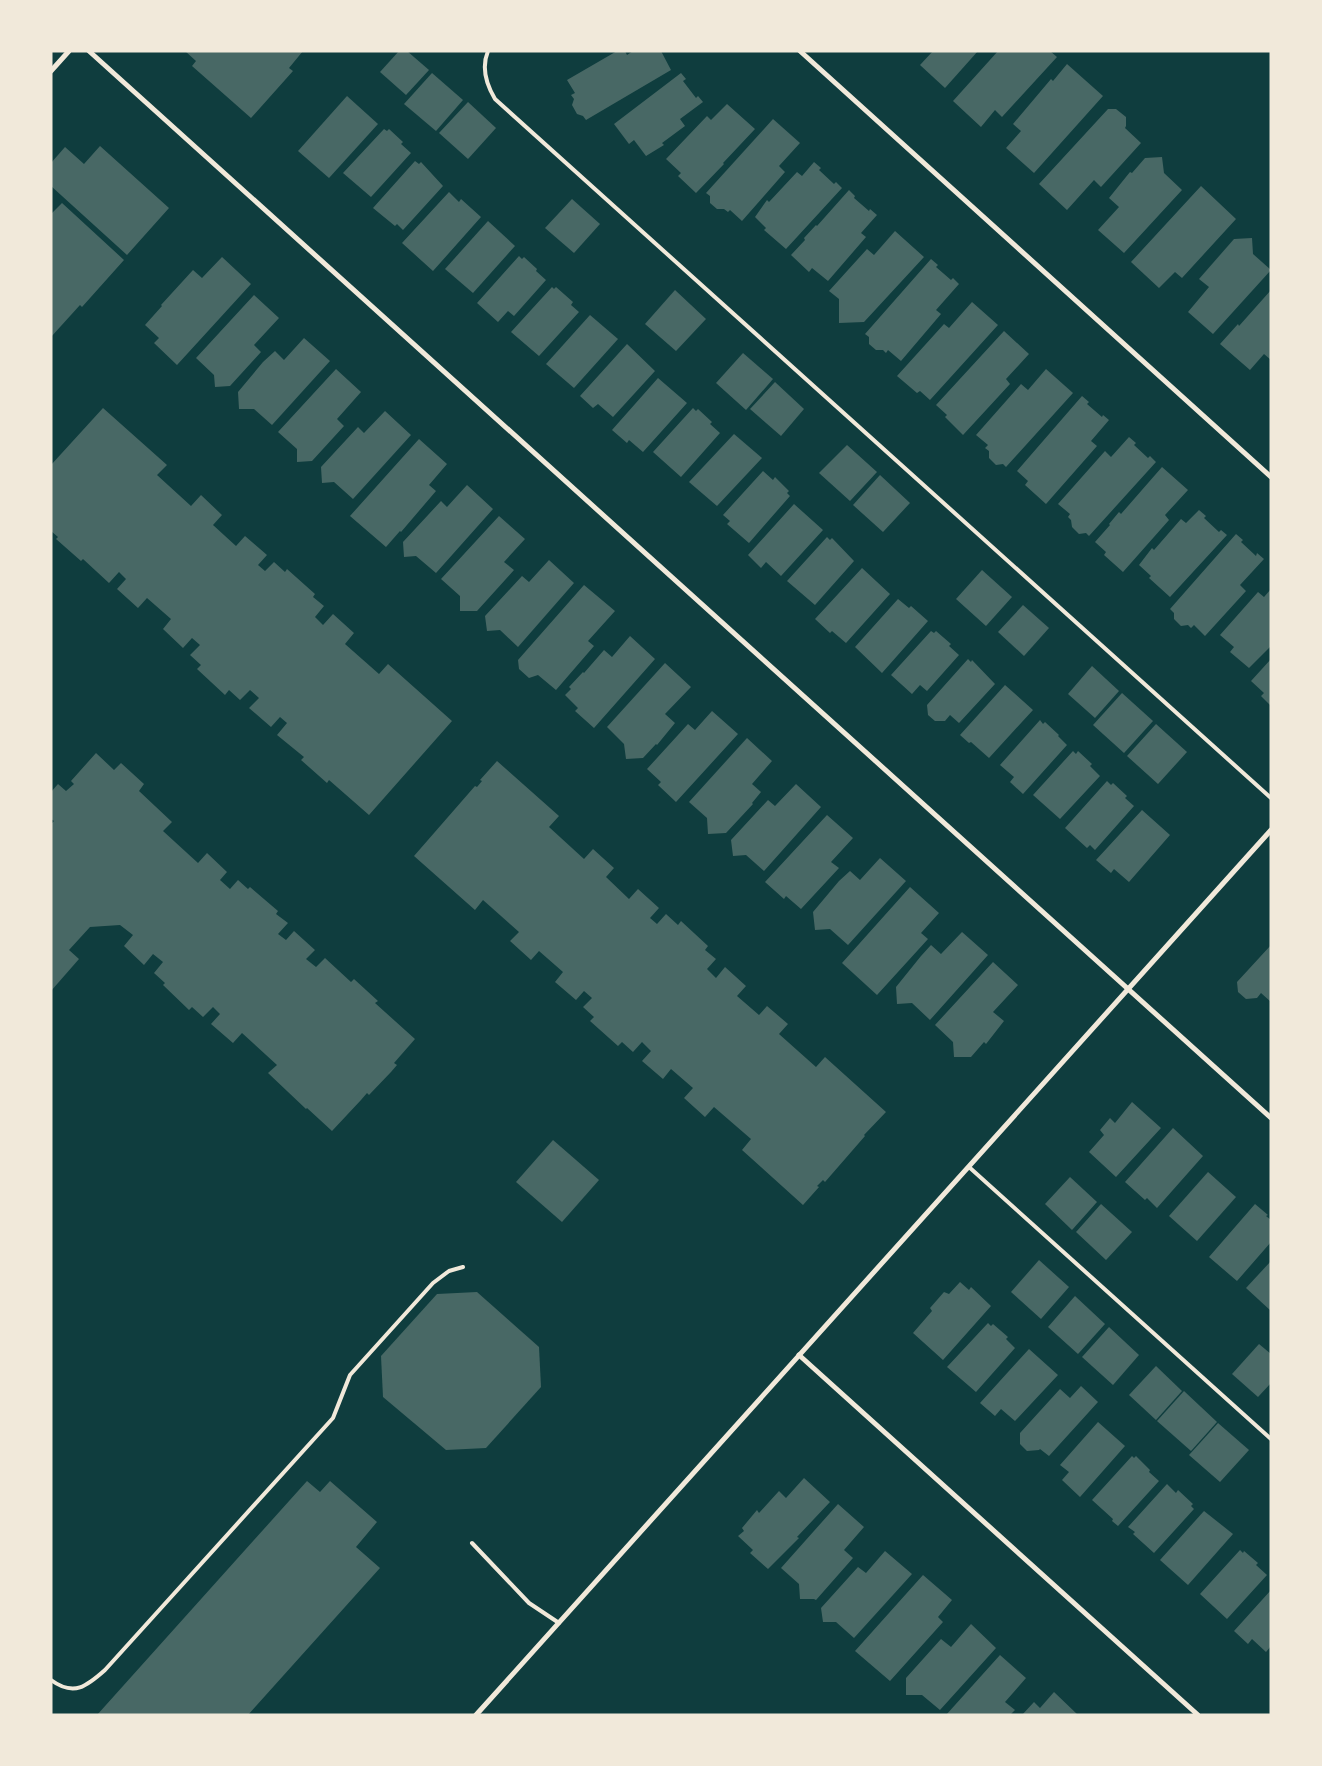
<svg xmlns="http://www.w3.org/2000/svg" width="1322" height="1766" font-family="Manrope,sans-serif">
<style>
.building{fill:#486865}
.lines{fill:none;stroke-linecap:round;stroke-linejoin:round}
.service{stroke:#f1e9da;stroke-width:4}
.minor{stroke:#f1e9da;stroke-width:5}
</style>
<rect width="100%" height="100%" fill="#0f3d3e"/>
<g class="building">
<polygon points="185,51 303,51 289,68 293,71 251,118 192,66 196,61"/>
<polygon points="399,51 407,51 429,70 406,95 380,72"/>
<polygon points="617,51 625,51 627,55 633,51 661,51 671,70 586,120 583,116 577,114 572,105 574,99 571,95 575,93 567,80"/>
<polygon points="933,51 978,51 945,88 920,65"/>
<polygon points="998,51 1050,51 1057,57 1002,117 995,110 981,127 953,101"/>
<polygon points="1067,64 1103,96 1034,173 1006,148 1021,131 1013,124 1051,79 1053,81"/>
<polygon points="432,73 463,100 436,131 404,104"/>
<polygon points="681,73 686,79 683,81 696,98 698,96 703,102 680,119 685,126 662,143 664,145 646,156 634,140 629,144 614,124"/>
<polygon points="347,96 378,124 329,178 298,151"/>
<polygon points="468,102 496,128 468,159 439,133"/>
<polygon points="727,104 755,129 723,163 724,164 696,193 678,176 681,173 666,159 707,116 711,120"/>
<polygon points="1108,109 1116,109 1126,117 1126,126 1125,128 1141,143 1101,187 1094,180 1067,210 1039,184"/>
<polygon points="773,119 800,143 779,166 785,172 742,221 730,210 728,212 724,209 717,209 710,203 710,196 706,193"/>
<polygon points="384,129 387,131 389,129 403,142 401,144 411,153 371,197 343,173"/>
<polygon points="100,146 169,208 127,255 51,186 51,163 65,147 84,164"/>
<polygon points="1162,157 1164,173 1182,190 1124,253 1098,230 1119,207 1109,198 1130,172 1132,173 1145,158"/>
<polygon points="415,161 419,164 421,162 443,186 403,230 397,224 395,226 373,208"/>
<polygon points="814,162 821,168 819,170 834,184 836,182 842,188 786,249 764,230 766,228 755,217 767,200 769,202 797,172 802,176"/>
<polygon points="1201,186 1236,219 1182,278 1175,272 1159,288 1131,262"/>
<polygon points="849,190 855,196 854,198 869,211 870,209 877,215 861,233 866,237 828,281 812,268 809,272 791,255 805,240 804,238 816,225 817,226"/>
<polygon points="449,192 459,202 461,199 481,217 433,271 402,243"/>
<polygon points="572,199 600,224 574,253 545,228"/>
<polygon points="62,203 124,260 82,307 80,305 51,337 51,214"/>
<polygon points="488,221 515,246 473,293 445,269"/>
<polygon points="895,231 924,257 864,322 839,323 839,299 829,291 867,249 874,255"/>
<polygon points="1252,238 1253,254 1271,270 1213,334 1188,312 1209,287 1199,279 1234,239"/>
<polygon points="519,256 522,259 524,257 537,269 536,271 546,280 514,316 508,311 498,322 477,303"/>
<polygon points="222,257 251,284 177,365 154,343 159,338 145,325 162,306 161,305 193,270 202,278"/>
<polygon points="931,259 938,265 936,267 951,280 953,278 959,284 936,310 941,314 901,361 888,350 886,353 883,350 876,350 869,344 869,337 865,334"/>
<polygon points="552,287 554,289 556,287 573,302 571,305 579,312 539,356 511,332"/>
<polygon points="675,290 706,319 676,351 645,324"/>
<polygon points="1271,290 1271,360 1264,354 1250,370 1220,344 1238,324 1239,326"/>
<polygon points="254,295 279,318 254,345 261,352 230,386 215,387 214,375 196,358"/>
<polygon points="972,302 998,325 930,400 920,391 917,393 897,376 944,324 949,328"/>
<polygon points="590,315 618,339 574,388 546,364"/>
<polygon points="1004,331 1029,354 1006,379 1010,384 963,435 945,417 947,415 936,405"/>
<polygon points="304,338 330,361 272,425 254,409 239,409 238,392 263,362 275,351 284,360"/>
<polygon points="627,344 655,371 613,417 598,404 593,408 580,396"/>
<polygon points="743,353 773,379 746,410 716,383"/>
<polygon points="336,369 361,392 337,419 344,426 312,461 297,462 297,449 278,432"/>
<polygon points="1046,369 1073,393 1006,467 1003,464 996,465 989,458 989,451 985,448 988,445 976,435 1021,384 1028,390"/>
<polygon points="658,378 687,403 643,452 629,440 627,443 612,430"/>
<polygon points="775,382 804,409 781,436 750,409"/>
<polygon points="1082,396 1089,402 1087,404 1102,417 1103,415 1109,420 1091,441 1097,446 1046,504 1025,485 1028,481 1017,471"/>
<polygon points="103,408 167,465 157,475 191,506 201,495 222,515 213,525 236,546 245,536 267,555 258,565 265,571 274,562 285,572 287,569 315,594 313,597 324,606 315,617 323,625 333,614 354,633 345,644 379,674 388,664 452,721 369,815 329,780 327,783 301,760 304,757 277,735 287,723 280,717 271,727 249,708 259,698 250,690 240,700 229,690 225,695 197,669 201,665 190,655 200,645 192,638 183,648 163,629 171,619 147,598 138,608 117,589 126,579 119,572 109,583 83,559 81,561 56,539 58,537 51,531 51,465"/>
<polygon points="693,408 696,411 698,409 712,422 710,424 720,433 681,477 653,452"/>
<polygon points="385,411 411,435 353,499 334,482 322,483 321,467 358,427 364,433"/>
<polygon points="734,434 762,458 717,506 689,482"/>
<polygon points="1129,437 1136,443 1134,445 1148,458 1150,456 1156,462 1089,536 1086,533 1079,534 1072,527 1071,520 1068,517 1070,514 1058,504 1105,451 1111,457"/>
<polygon points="419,439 447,464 429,485 436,491 401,532 400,531 386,547 350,516"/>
<polygon points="847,445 877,472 850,501 819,473"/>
<polygon points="1162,467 1188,490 1165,515 1169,520 1123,572 1104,555 1106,552 1095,542 1110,525 1109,524 1119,512 1121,514"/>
<polygon points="763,471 773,480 775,477 789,491 787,493 790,496 749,543 727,524 730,521 723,515"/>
<polygon points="880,475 910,503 883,532 853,505"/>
<polygon points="467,485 493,509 436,573 416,556 404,557 403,542 441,501 447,507"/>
<polygon points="794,504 823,530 781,576 766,562 761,568 748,555"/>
<polygon points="1199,510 1206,516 1204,518 1219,532 1221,530 1227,535 1170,597 1149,578 1151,576 1139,565 1152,548 1154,550 1181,519 1186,523"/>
<polygon points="499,516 525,539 504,562 514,570 477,611 460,611 460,596 441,579"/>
<polygon points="1236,534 1243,540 1241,542 1256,556 1257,553 1264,559 1240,585 1246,591 1205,636 1194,625 1191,628 1188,625 1181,626 1174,619 1174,613 1170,609"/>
<polygon points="827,537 830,540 832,538 854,561 815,605 787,581"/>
<polygon points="549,560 574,583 518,647 500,630 487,631 485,616 522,576 529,582"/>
<polygon points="862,568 890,594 846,643 832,631 830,633 815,619"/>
<polygon points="982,570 1012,597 986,626 956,599"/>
<polygon points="584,585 615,611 588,641 594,646 556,690 538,675 529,678 519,669 518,660"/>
<polygon points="1271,589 1271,646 1249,668 1230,652 1234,647 1220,635 1258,592 1264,597"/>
<polygon points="898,599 909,608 911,606 928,621 882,673 855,647"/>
<polygon points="1023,605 1049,628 1024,656 998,632"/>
<polygon points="931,631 934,633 936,631 951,644 949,646 959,655 927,691 920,685 912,694 891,675"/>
<polygon points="630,636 655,659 594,728 575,711 578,708 565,695 571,689 569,687 583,672 584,673 604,650 612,657"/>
<polygon points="968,659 971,662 972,660 995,684 959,723 950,715 945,721 935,721 928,715 927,705"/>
<polygon points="1271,659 1271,706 1261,696 1264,693 1251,681"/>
<polygon points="665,663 691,687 665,714 675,723 657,745 656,744 643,758 626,759 624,744 607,727"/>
<polygon points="1092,666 1119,691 1095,718 1068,694"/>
<polygon points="1005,685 1033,710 989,758 971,742 969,743 960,735"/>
<polygon points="1122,693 1153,721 1124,753 1093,725"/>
<polygon points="712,711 738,734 676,802 658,785 661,782 647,769 688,724 695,730"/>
<polygon points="1040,720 1043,724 1045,722 1059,735 1058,736 1067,745 1023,794 1010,782 1014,777 1000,765"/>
<polygon points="1156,724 1187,752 1158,784 1127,756"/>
<polygon points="747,738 772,761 752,784 761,792 752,803 753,804 726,833 708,834 707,818 689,802"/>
<polygon points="1073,751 1076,754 1078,751 1092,764 1090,766 1100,776 1060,819 1033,795"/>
<polygon points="96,753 114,770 121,763 144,784 139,791 172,822 163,831 198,863 207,853 227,872 220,880 230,889 238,880 248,889 250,887 278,911 276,914 288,923 278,934 286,940 294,931 315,950 306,959 316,967 325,958 351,982 354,979 378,1001 375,1003 415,1039 394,1063 397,1065 391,1072 369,1095 367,1093 361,1100 332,1131 307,1108 306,1109 268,1073 277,1065 242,1033 233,1043 211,1024 220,1014 213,1007 203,1017 192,1007 189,1010 163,985 165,983 154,973 163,962 153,954 144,965 124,946 133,935 120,925 90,927 69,950 79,959 51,991 51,824 54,821 51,819 51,792 58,784 66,791 74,784 71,781"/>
<polygon points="497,761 559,816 549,827 584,859 593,849 614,868 606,877 629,899 638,889 659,908 650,918 657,924 666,914 678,925 681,921 708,946 705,950 716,959 707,969 716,978 725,967 746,986 737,996 759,1015 767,1006 788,1024 779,1034 816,1067 825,1057 886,1112 864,1135 865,1136 825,1182 823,1180 817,1186 819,1187 803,1205 742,1150 751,1139 714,1107 705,1117 684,1098 693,1088 671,1069 663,1079 642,1061 651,1051 642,1042 633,1052 622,1042 618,1046 590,1021 594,1017 583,1007 592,998 584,991 576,1000 555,982 563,972 539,951 531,960 510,941 519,932 483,900 475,910 414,856 475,786 477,787 482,781 480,780"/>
<polygon points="1107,781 1111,785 1113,783 1127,796 1125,798 1134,806 1095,850 1090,845 1087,848 1065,828"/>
<polygon points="796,784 821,807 764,871 746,855 733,856 731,840 768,800 775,806"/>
<polygon points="1142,810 1170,835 1129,882 1114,869 1111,873 1096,860"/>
<polygon points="827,815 853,838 831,862 839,868 801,909 786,896 784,899 765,882"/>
<polygon points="880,858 906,881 848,945 830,929 815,930 813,912 839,881 850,871 860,880"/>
<polygon points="910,887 939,913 921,933 928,939 877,995 842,963"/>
<polygon points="962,932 988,955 930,1020 912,1003 897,1004 896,987 921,956 931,945 941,954"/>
<polygon points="1271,945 1271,1002 1261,993 1257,998 1246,999 1238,992 1237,982"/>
<polygon points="993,962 1018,985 993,1012 1004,1021 986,1044 984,1042 971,1057 954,1057 953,1042 935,1025"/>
<polygon points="1132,1102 1161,1128 1116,1177 1089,1152 1104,1135 1100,1130 1110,1118 1115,1123"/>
<polygon points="1173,1128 1203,1156 1157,1208 1147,1198 1145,1200 1125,1182"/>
<polygon points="553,1140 599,1180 562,1222 516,1182"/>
<polygon points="1208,1172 1236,1197 1197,1241 1169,1216"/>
<polygon points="1070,1177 1097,1202 1072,1230 1045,1204"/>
<polygon points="1101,1204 1132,1232 1106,1260 1076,1232"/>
<polygon points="1255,1204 1268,1215 1266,1216 1271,1220 1271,1242 1237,1281 1209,1257"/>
<polygon points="1039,1260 1069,1287 1041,1319 1011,1292"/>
<polygon points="1271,1261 1271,1311 1246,1288"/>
<polygon points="960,1282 969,1290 971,1287 991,1306 943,1360 913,1333 932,1311 930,1308 944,1292 949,1294"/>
<polygon points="477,1292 539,1347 541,1387 486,1448 446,1450 383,1397 381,1356 437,1294"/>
<polygon points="1075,1296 1105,1324 1078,1354 1048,1327"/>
<polygon points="988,1323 991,1326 993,1324 1008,1337 1006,1339 1015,1348 976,1392 947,1367"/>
<polygon points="1109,1327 1139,1355 1113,1385 1082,1357"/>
<polygon points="1259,1344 1271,1354 1271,1383 1258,1397 1232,1374"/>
<polygon points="1029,1349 1058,1375 1015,1421 1001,1409 995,1416 980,1403"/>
<polygon points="1156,1366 1182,1391 1156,1420 1129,1395"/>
<polygon points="1081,1386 1098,1402 1049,1456 1040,1449 1039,1450 1027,1451 1020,1444 1020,1433 1060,1389 1070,1398"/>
<polygon points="1184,1391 1217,1422 1191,1451 1157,1421"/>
<polygon points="1098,1422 1125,1446 1080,1497 1062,1480 1069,1472 1060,1465"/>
<polygon points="1218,1423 1249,1450 1220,1482 1189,1455"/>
<polygon points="1132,1456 1134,1458 1136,1456 1150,1470 1149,1472 1159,1481 1118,1526 1112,1521 1113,1519 1092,1500"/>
<polygon points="804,1478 830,1502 797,1537 799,1538 768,1569 750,1553 753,1550 738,1536 744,1531 742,1528 757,1510 759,1513 779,1491 786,1498"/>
<polygon points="307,1481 320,1492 330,1481 377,1522 356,1547 380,1568 248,1715 97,1715"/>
<polygon points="1167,1484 1176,1493 1178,1490 1193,1504 1191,1506 1194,1509 1154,1553 1133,1534 1135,1532 1128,1527"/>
<polygon points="838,1504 864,1527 844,1550 853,1558 816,1600 814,1599 800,1599 799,1584 781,1568"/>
<polygon points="1204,1511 1233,1534 1188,1585 1160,1560"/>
<polygon points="1240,1550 1243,1553 1244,1551 1258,1563 1256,1565 1267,1575 1227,1619 1200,1594"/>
<polygon points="885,1551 912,1574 854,1638 836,1622 823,1622 821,1608 858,1567 866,1573"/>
<polygon points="923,1575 952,1600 938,1617 943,1622 890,1681 855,1651"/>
<polygon points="1271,1590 1271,1646 1266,1652 1252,1639 1248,1644 1234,1631"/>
<polygon points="971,1624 996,1648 940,1710 922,1695 906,1695 906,1678 941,1639 951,1647"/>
<polygon points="1000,1655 1026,1678 1005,1702 1015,1710 1010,1715 946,1715"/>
<polygon points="1054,1692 1078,1715 1022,1715 1034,1702 1040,1708"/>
</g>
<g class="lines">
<g class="service">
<path d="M488 51C481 68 486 84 495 99L1271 798"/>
<polyline points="969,1167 1271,1439"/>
<polyline points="472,1543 529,1603 559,1623"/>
<path d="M51 1680C74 1697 87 1686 105 1670L333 1418 350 1375 433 1283 449 1271 463 1267"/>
</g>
<g class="minor">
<polyline points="89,51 1271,1118"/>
<polyline points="800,51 1271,477"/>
<polyline points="51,71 69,51"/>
<polyline points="799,1355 1198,1715"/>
<polyline points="476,1715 1271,830"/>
</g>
</g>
<rect width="1322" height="1766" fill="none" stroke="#f1e9da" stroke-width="105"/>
</svg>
